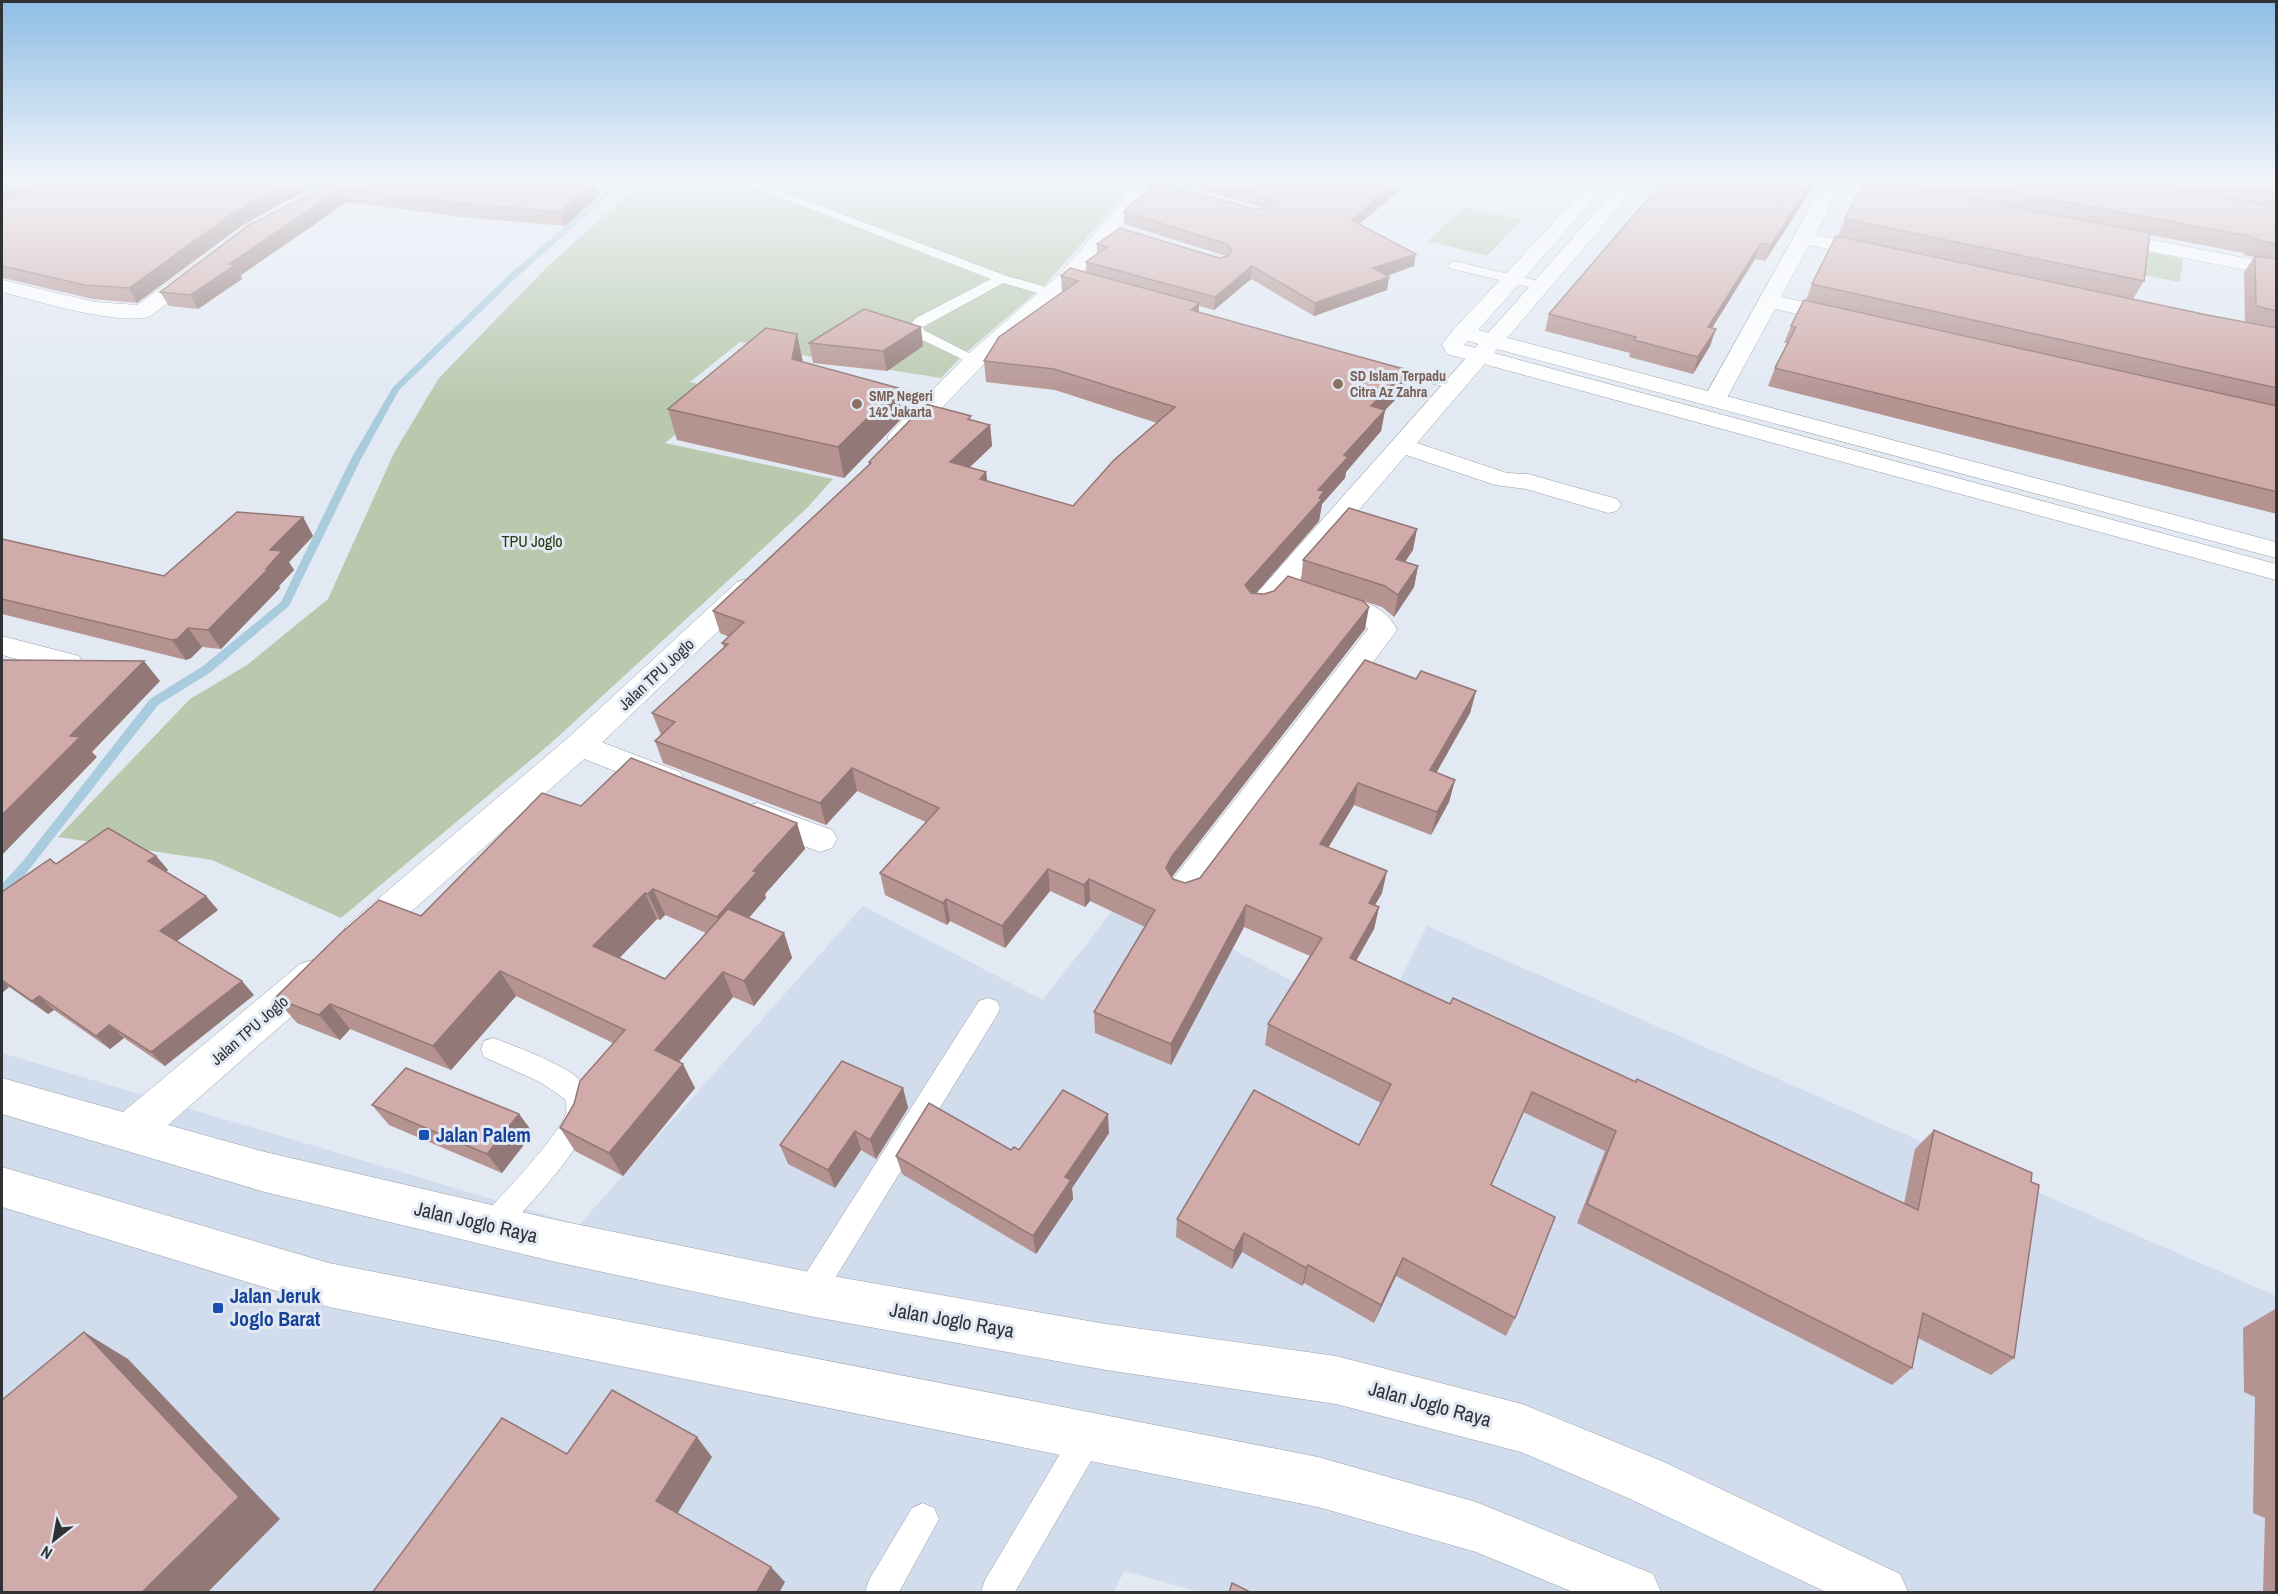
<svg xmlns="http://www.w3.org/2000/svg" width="2278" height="1594" font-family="'Archivo Narrow',sans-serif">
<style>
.built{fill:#d1dced}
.green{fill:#b9c9ae}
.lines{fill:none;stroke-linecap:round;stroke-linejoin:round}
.stream{fill:#a8cbdd;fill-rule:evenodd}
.lane-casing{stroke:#989fa8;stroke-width:1}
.street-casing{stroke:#989fa8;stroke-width:1}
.secondary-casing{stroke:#989fa8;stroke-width:1}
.lane{fill:#fff;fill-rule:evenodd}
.street{fill:#fff;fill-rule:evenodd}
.secondary{fill:#fff;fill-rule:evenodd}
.wall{fill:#b49391;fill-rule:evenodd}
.shaded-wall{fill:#927876}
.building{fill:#d1aba9;stroke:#927876;stroke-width:1.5}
.education-dot{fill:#8d6e63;stroke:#e2e9f3;stroke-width:2}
.transit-dot{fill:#1a4fb4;stroke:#e2e9f3;stroke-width:2}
.labels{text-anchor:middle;stroke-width:6;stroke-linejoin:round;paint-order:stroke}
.far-education-label{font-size:14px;font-weight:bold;fill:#785e54;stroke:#e2e9f3;text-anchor:start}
.park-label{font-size:16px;fill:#243b0d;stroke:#e2e9f3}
.street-label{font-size:16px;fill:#2f3235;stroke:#e2e9f3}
.near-transit-label{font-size:20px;font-weight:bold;fill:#164399;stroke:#e2e9f3;text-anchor:start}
.near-street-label{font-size:20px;fill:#2f3235;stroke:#e2e9f3}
</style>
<rect width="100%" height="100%" fill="#e2e9f3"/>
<polygon class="built" points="1126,893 1377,1026 1427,926 2276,1296 2276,1592 1200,1592 1124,1571 1114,1592 2,1592 2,1053 579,1225 863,906 1043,1000"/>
<g class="green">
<polygon points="645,179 1138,179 1045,285 962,356 941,378 821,359 740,342 690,382 728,391 665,443 833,479 807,508 550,744 341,918 212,860 58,837 190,699 247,665 328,599 394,453 439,378 546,268"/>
<polygon points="1464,207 1522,220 1487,256 1428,241"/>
<polygon points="2144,251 2183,259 2180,282 2139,274"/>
</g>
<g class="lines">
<polygon class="stream" points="621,179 627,179 517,277 399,390 361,459 289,606 211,672 158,705 31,867 7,896 2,897 2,884 23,861 150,699 203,666 281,602 351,459 393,387 511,273"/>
<defs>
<g id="lane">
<polygon points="733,179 748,179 1007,276 1056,290 1058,293 1051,297 1003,283 923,327 924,330 982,360 980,363 970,363 912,335 909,326 916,318 991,279"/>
<polygon points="1454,261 1546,283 1548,286 1541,290 1449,268 1448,265"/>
<polygon points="1378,362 1459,382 1461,385 1454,389 1373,369 1371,366"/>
<polygon points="988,998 997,1001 1000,1008 997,1015 819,1304 809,1308 799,1304 795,1294 799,1284 979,1001"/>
<path d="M493 1038C515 1046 569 1066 583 1083 589 1090 594 1104 592 1113 584 1149 528 1205 503 1234L493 1238 483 1234 479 1225 483 1216C501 1196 560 1135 566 1113 567 1108 566 1103 565 1099L540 1082 484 1057 481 1049 484 1041Z"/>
<polygon points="1087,1423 1098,1427 1102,1438 1098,1449 1015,1592 981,1592 985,1580 1076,1427"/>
<polygon points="923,1503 934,1508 939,1519 899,1592 865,1592 869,1580 912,1508"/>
</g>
<g id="street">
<polygon points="1594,179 1612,179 1471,338 1463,340 1455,338 1452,333 1455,328"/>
<polygon points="1625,179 1643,179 1417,443 1507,473 1528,474 1617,499 1621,505 1617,511 1608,513 1526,489 1495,485 1406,455 1270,613 1260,616 1250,613 1246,607 1250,601"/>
<polygon points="1826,179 1844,179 1911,193 1913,197 1911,201 1904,203 1838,190 1815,235 1883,249 1886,253 1883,257 1876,259 1809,245 1781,297 1853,313 1856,318 1853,323 1845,324 1775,309 1723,405 1715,407 1707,405 1703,400"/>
<polygon points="2105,231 2276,264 2276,276 2098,241 2095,237 2098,233"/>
<path d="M199 264 206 266 209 270 206 274 149 317C115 325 37 301 2 292V280L95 302 137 305 192 266Z"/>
<path d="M1324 591C1352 598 1384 602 1397 630L1197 899 1185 903 1173 899 1167 889 1173 879 1368 629C1356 614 1332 611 1314 606L1310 600 1314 594Z"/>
<polygon points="2,636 79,656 83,663 79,670 68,673 2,655"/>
<polygon points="580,734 680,772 684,780 680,788 668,792 569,753 564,745 569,737"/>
<polygon points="758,803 832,830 837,839 832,848 820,852 746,824 741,815 746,806"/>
</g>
<g id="secondary">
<polygon points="1141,179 1159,179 1074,282 983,365 908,443 899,445 890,443 887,438 890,433 967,355 1060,274"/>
<polygon points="1463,326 2276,542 2276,558 1486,346 1468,341 1464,345 2276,564 2276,580 1447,354 1442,344 1455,328"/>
<polygon points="747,579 757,582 761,588 757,594 591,753 372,946 359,951 346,946 341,936 346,926 569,737 737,582"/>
<polygon points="313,960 326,964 332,975 326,986 168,1125 265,1152 556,1220 809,1272 1106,1324 1336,1356 1522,1404 1664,1462 1900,1574 1908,1592 1826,1592 1628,1498 1521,1452 1336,1404 1106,1370 809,1316 556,1262 265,1192 2,1114 2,1078 123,1112 300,964"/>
<polygon points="2,1167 329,1263 1318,1457 1476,1502 1653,1574 1661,1592 1573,1592 1476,1552 1318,1507 329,1307 2,1207"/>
</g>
</defs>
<use href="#lane" class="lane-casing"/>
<use href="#street" class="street-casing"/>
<use href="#secondary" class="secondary-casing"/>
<use href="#lane" class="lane"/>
<use href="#street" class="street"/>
<use href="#secondary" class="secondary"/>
</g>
<g class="wall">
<polygon points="71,179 335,179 280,204 240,227 137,303 93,299 3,278 2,279 2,201"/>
<polygon points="340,179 586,179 582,181 596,182 600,195 565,226 463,217 347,202 241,275 242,279 198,309 169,306 160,292"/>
<polygon points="1164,179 1413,179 1359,224 1414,266 1387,276 1389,277 1387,290 1314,316 1251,279 1214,310 1199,306 1199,312 1407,370 1404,391 1385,410 1381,431 1346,472 1345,478 1322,504 1319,521 1256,593 1264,594 1301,581 1303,560 1413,550 1405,562 1418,566 1414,587 1394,617 1382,607 1364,601 1365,629 1172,877 1173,879 1185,883 1200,878 1416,679 1476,691 1470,713 1436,773 1455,780 1449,802 1431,835 1354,805 1328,848 1382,893 1375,905 1379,907 1374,929 1356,960 1450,1004 1904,1204 1915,1149 1934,1130 2031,1182 2014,1358 1991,1375 1918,1338 1912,1368 1892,1385 1577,1223 1605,1151 1523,1112 1491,1185 1515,1318 1506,1336 1396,1276 1374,1323 1304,1283 1302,1286 1242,1252 1232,1269 1176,1237 1177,1219 1359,1145 1381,1103 1265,1045 1268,1024 1310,956 1244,927 1171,1065 1095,1033 1094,1012 1145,927 1090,901 1085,907 1050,891 1005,948 950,921 947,925 885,895 880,873 926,822 857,791 826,825 663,763 655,741 661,735 652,713 724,648 722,643 729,637 720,633 713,611 869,465 869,462 972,420 990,425 992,446 970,467 986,472 987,481 1073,506 1157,423 1055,390 986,382 984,361 1062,292 1061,276 1086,272 1086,262 1097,254 1097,244 1219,258 1226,256 1124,224 1124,212 1147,193 1147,185 1253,209 1265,208 1164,180"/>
<polygon points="1476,179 1530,179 1521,188"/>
<polygon points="1665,179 1818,179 1765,261 1755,259 1712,328 1710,346 1693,374 1629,357 1630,353 1545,331 1549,314"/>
<path d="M1865 179H2277V514L1768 386 1775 368 1787 343H1784L1791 326 1806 300 1812 284 1838 236 1845 219ZM2150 235 2244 253V255L2254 257 2244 272 2245 322 2133 299 2144 281Z"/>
<polygon points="797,334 803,362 902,418 844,478 677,440 668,409"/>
<polygon points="809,343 923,346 887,371 813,363"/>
<polygon points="303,517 313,536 289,562 294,570 279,586 280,588 221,649 202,647 191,658 186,660 2,614 2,539 164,576"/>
<path d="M581 806 805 849 765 894 766 898 749 918 784 933 792 958 754 1006 733 997 679 1062 695 1088 623 1176 575 1151 560 1128 613 1043 516 996 451 1070 350 1029 340 1040 297 1023 275 998 421 916ZM665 915 706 933 665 979 619 958 657 919 660 920Z"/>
<polygon points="156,856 168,870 166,872 218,910 177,941 254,995 165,1066 124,1038 110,1049 54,1010 48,1014 9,987 2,993 2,892 56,864"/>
<polygon points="903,1088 908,1108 876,1159 861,1150 835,1188 788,1164 780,1145"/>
<polygon points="372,1105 519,1114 533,1133 502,1173 389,1125"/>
<polygon points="1109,1133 1072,1188 1073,1199 1036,1254 902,1174 896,1156 1019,1150"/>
<polygon points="2277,1308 2277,1593 2263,1593 2265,1518 2253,1513 2255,1397 2244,1392 2243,1328"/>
</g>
<g class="shaded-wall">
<polygon points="21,179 70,179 2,201 2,185"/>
<polygon points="300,179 335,179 280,204 240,227 137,303 129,288 233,213 273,191"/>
<polygon points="555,179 586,179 559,192"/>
<polygon points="1400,179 1413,179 1350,232 1351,220"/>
<polygon points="1523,179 1530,179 1521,188"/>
<polygon points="1814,179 1818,179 1765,261 1771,245"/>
<polygon points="596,182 600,195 565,226 560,212"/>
<polygon points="341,189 347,202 241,275 242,279 198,309 190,295 229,264"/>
<polygon points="1761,243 1755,259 1702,344 1708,327"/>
<polygon points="1416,254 1414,266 1371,281 1373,268"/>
<polygon points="1252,266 1251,279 1214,310 1215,297"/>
<polygon points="1389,277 1387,290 1314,316 1315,303"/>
<polygon points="1199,303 1198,323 1191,310"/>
<polygon points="921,327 923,346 887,371 883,351"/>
<polygon points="1716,329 1710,346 1693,374 1698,357"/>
<polygon points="797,334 803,363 792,359"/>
<polygon points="1407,370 1404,391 1385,410 1381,431 1346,472 1345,478 1322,504 1319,521 1244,607 1245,585 1344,455 1371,406"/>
<polygon points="898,388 902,418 844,478 838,447"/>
<polygon points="990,425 992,446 953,483 950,462"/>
<polygon points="986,472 989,494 980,479"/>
<polygon points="303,517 313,536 289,562 294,570 279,586 280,588 221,649 208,630 266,569 270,550"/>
<polygon points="1417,529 1413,550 1392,580 1396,559"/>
<polygon points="1418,566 1414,587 1394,617 1398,595"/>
<polygon points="1369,607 1365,629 1171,878 1166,868 1172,856"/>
<polygon points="188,628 202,647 191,658 186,660 172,640"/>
<polygon points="144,661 160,681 92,752 97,757 2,855 2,815 70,736"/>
<polygon points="1476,691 1470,713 1425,793 1430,770"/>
<polygon points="852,768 857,791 826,825 820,803"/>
<polygon points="1455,780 1449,802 1431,835 1437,812"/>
<polygon points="1358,783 1354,805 1317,866 1320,844"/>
<polygon points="797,823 805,849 765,894 766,898 727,942 717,917 753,871"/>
<polygon points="156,856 168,870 161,876 148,861"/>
<polygon points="1048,869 1050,891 1005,948 1002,926"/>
<polygon points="1387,871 1382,893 1364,924 1369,903"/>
<polygon points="1089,879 1090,901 1085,907 1084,885"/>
<polygon points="653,889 665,915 660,920 648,894"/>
<polygon points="645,893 657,919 607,971 593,946"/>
<polygon points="206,896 218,910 173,944 160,931"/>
<polygon points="946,899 950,921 947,925 943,903"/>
<polygon points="1246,905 1244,927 1171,1065 1171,1044"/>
<polygon points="1379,907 1374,929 1346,979 1350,958"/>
<polygon points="784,933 792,958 754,1006 744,981"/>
<polygon points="500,971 516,996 451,1070 433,1046"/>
<polygon points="723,972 733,997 668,1074 655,1050"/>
<polygon points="2,981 9,987 2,993"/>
<polygon points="242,981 254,995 165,1066 151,1052"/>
<polygon points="39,996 54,1010 48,1014 32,1001"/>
<polygon points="330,1004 350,1029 340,1040 319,1015"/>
<polygon points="109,1025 124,1038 110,1049 96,1036"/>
<polygon points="683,1064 695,1088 623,1176 609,1153"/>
<polygon points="903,1088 908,1108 876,1159 870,1140"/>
<polygon points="519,1114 533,1133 502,1173 487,1154"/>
<polygon points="1108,1114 1109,1133 1072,1188 1073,1199 1036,1254 1033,1236 1065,1177"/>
<polygon points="855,1131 861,1150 835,1188 828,1170"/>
<polygon points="1244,1233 1242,1252 1232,1269 1234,1251"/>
<polygon points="1403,1258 1396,1276 1374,1323 1381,1305"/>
<polygon points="1308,1265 1304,1283 1302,1286 1306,1268"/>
<polygon points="84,1332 128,1359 280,1519 207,1593 141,1593"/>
<polygon points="697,1437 712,1457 674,1519 656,1501"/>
<polygon points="771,1567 785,1582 779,1593 756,1593"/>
</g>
<g class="building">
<polygon points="2,179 21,179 2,185"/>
<polygon points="71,179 300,179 273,191 233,213 129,288 85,285 2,266 2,201"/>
<polygon points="340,179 556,179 596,182 560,212 457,203 341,189 229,264 235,265 190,295 160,292 249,225"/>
<polygon points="1202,179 1400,179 1351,220 1416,254 1373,268 1389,277 1315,303 1252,266 1215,297 1086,262 1107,247 1097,244 1100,242 1120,228 1219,258 1228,256 1232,250 1227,244 1124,212 1131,204 1155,187 1147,185 1151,180 1253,209 1270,208 1272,202 1268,197"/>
<polygon points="1665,179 1814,179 1771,245 1761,243 1708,327 1716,329 1698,357 1634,340 1636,337 1549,314"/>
<polygon points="1865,179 2150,233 2144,281 1845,219"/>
<polygon points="1941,179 2117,179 2277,207 2277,244 2254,239 2254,237"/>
<polygon points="2201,179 2277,179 2277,191"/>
<polygon points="1836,236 2207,315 2277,328 2277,388 1812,284"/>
<polygon points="2255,256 2277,259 2277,311 2256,306"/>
<polygon points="1070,268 1199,303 1191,310 1407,370 1371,406 1385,410 1344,455 1348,457 1318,490 1324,491 1319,498 1322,499 1245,585 1251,593 1264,594 1274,591 1288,576 1363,601 1369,607 1172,856 1166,868 1173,879 1185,883 1200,878 1365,660 1416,679 1421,671 1476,691 1430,770 1455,780 1437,812 1358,783 1320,844 1387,871 1369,903 1379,907 1350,958 1450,1004 1453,998 1636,1082 1637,1079 1918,1210 1934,1130 2032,1173 2031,1182 2039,1185 2014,1358 1923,1313 1912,1368 1587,1204 1616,1131 1532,1092 1491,1185 1555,1217 1515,1318 1403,1258 1381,1305 1308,1265 1306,1268 1244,1233 1234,1251 1177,1219 1254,1090 1359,1145 1391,1084 1268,1024 1322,938 1246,905 1171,1044 1094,1012 1155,910 1089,879 1084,885 1048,869 1002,926 946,899 943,903 880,873 939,808 852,768 820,803 655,741 675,722 652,713 728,644 722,643 744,622 713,611 871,463 869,462 926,404 971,416 968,419 990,425 950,462 986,472 980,479 1073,506 1114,460 1175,407 1054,369 984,361 999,337 1078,281 1061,276"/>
<polygon points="1804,300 2277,406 2277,492 1775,368 1796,327 1791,326"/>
<polygon points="864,309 921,327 883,351 809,343"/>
<polygon points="766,328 797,334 792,359 898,388 838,447 668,409"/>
<polygon points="1349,508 1417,529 1396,559 1418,566 1398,595 1385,586 1303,560"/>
<polygon points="237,512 303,517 270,550 282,551 266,569 268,569 208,630 188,628 177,639 172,640 2,599 2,539 164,576"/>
<polygon points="2,660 144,661 70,736 80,737 2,815"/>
<polygon points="631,758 797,823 753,871 757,872 717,917 653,889 648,894 645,893 593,946 665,979 728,909 784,933 744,981 723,972 655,1050 683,1064 609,1153 560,1128 574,1104 580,1081 625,1030 500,971 433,1046 330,1004 319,1015 275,998 341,933 379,900 421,916 542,793 581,806"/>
<polygon points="108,828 156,856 148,861 206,896 160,931 242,981 151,1052 109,1025 96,1036 39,996 32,1001 2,980 2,892 50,859 56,864"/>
<polygon points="842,1061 903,1088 870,1140 855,1131 828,1170 780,1145"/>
<polygon points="406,1068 519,1114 487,1154 372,1105"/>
<polygon points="1063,1090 1108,1114 1065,1177 1071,1180 1033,1236 896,1156 929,1103 1011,1150 1014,1147 1019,1150"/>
<polygon points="84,1332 239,1497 141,1593 2,1593 2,1400"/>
<polygon points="612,1390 697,1437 656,1501 771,1567 756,1593 372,1593 502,1418 567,1454"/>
<polygon points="1232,1583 1252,1593 1229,1593"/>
</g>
<linearGradient id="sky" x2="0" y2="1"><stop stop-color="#8ebde4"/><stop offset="0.45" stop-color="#f2f5fa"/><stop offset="1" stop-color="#f2f5fa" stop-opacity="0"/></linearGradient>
<rect width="2278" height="402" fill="url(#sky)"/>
<g class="education-dot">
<circle cx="1338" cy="384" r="6"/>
<circle cx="857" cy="404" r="6"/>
</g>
<g class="transit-dot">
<rect x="418" y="1129" width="12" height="12" rx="3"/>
<rect x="212" y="1302" width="12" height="12" rx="3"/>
</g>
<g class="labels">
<g class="far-education-label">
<text x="1350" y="381">SD Islam Terpadu<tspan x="1350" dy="16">Citra Az Zahra</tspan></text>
<text x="869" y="401">SMP Negeri<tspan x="869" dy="16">142 Jakarta</tspan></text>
</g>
<g class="park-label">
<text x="532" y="547">TPU Joglo</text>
</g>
<g class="street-label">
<text transform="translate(656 674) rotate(-43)" y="6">Jalan TPU Joglo</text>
<text transform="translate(249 1030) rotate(-41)" y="6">Jalan TPU Joglo</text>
</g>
<g class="near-transit-label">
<text x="436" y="1142">Jalan Palem</text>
<text x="230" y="1303">Jalan Jeruk<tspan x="230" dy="23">Joglo Barat</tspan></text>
</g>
<g class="near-street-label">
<text transform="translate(476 1222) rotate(13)" y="7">Jalan Joglo Raya</text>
<text transform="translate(952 1320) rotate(10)" y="7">Jalan Joglo Raya</text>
<text transform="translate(1430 1404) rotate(15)" y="7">Jalan Joglo Raya</text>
</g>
</g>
<rect width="2278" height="1594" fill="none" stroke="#2f3235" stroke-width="6"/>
<g transform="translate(54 1540) rotate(211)" stroke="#e2e9f3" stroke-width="4.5" paint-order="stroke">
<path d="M0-4.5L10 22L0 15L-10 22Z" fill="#2f3235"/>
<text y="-9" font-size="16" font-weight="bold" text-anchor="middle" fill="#2f3235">N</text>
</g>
</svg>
